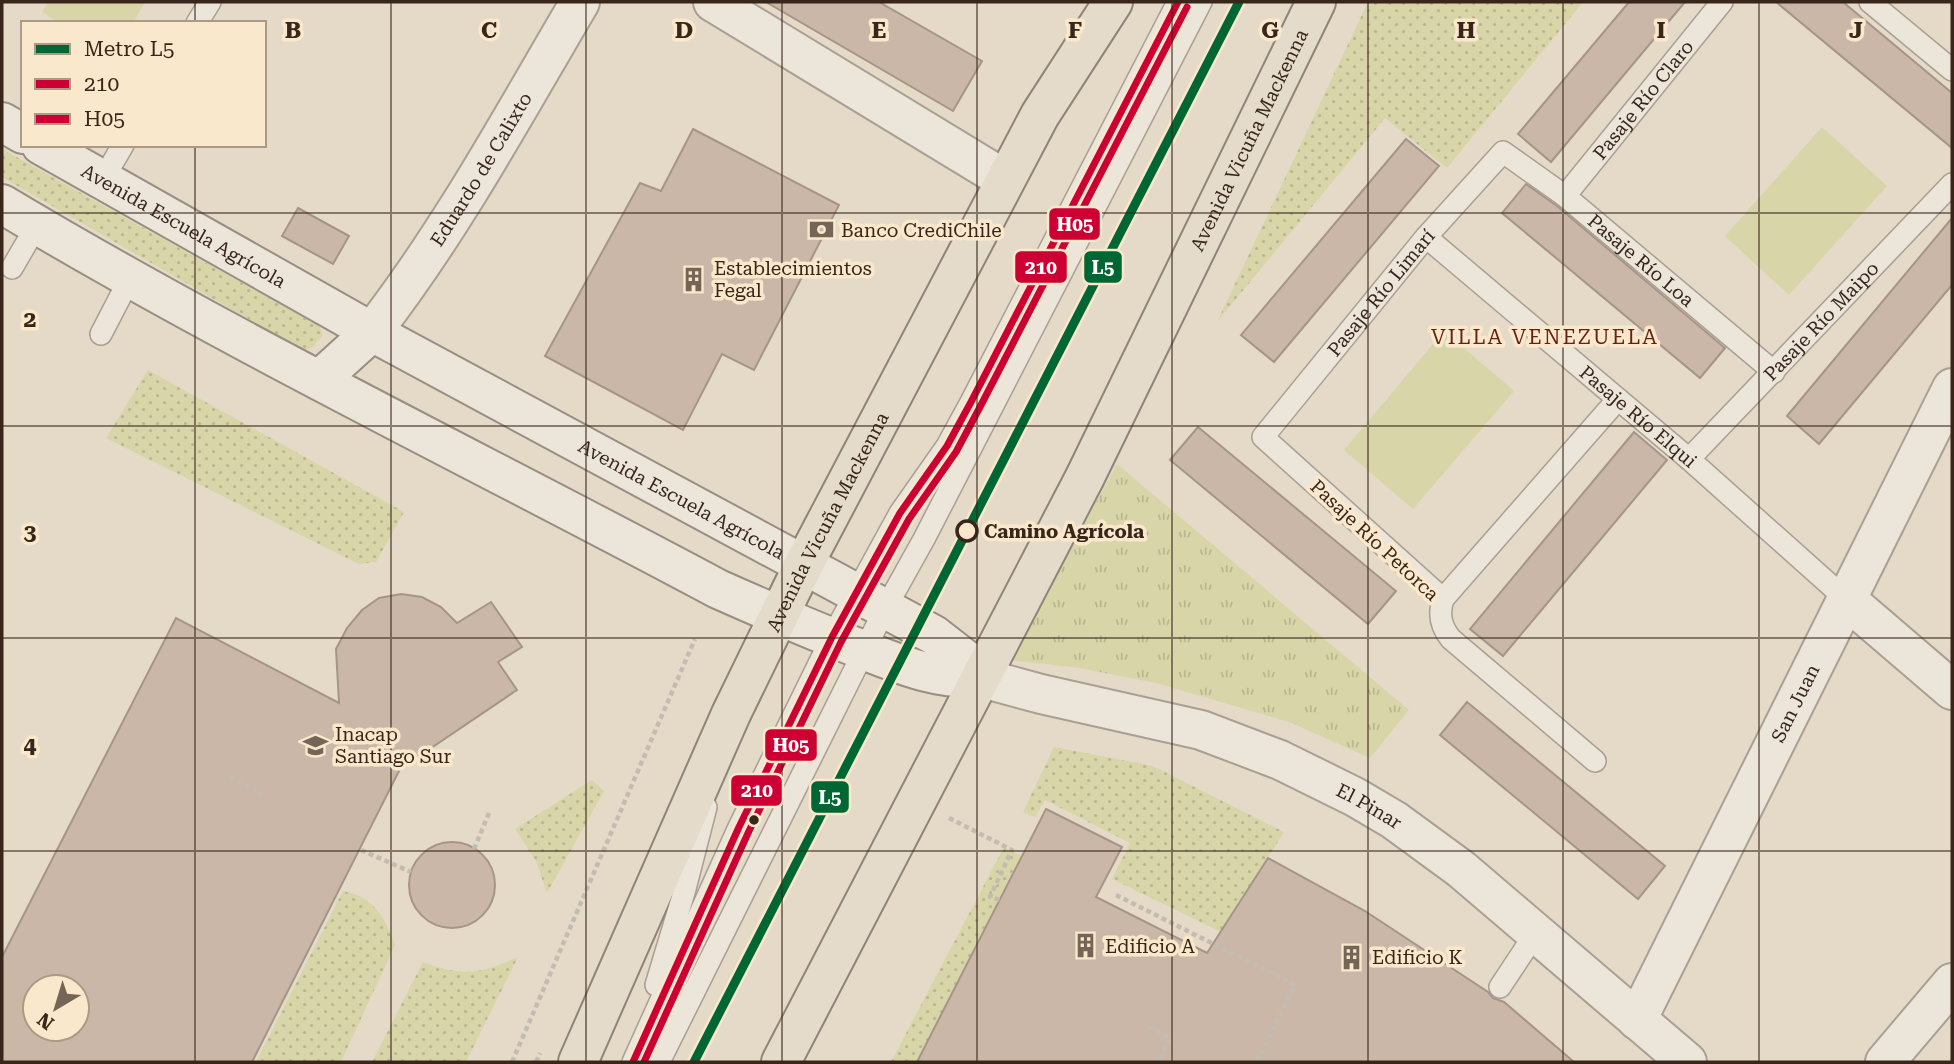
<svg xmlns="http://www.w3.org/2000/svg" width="1954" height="1064" font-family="'Roboto Serif',serif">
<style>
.grass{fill:url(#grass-dots)}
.park{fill:url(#park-tufts)}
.pitch{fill:#d8d5a8}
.building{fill:#cab7a8;stroke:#a59588;stroke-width:2;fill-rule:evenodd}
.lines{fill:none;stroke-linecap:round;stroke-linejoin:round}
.service-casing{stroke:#a99f92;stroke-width:24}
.minor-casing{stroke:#a99f92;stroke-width:42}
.tertiary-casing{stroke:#a99f92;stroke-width:42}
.secondary-casing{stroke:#998e82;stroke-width:42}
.primary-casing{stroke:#8f8478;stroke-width:42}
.path{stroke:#c4bcb1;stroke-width:4.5;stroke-dasharray:5 3.5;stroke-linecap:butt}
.service{stroke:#ece5da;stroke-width:21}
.minor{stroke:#ece5da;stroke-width:38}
.tertiary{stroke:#ece5da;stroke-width:38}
.secondary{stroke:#ece5da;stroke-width:38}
.primary{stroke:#e4dbcb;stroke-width:38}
.bus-1-casing{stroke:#f9e8cb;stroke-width:12}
.bus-2-casing{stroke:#f9e8cb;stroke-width:12}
.bus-1{stroke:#c03;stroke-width:7}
.bus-2{stroke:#c03;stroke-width:7}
.metro-1-casing{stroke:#f9e8cb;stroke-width:14}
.metro-1{stroke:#063;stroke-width:9}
.grid{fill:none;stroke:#38261a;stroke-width:2;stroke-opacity:0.55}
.stop-dot{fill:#f9e8cb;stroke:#38261a;stroke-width:3.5}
.bus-dot{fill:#38261a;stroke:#f9e8cb;stroke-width:2.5}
.labels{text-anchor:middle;stroke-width:7;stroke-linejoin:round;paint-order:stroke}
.street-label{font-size:19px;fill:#38261a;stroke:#f9e8cb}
.poi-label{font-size:19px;fill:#38261a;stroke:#f9e8cb;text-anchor:start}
.stop-label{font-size:19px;font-weight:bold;fill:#38261a;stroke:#f9e8cb;text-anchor:start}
.neighbourhood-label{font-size:21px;letter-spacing:2px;fill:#692115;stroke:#f9e8cb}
.grid-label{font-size:23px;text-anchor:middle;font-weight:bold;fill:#38261a;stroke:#f9e8cb;stroke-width:7;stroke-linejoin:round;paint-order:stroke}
.line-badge{stroke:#f9e8cb;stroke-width:2.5}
.badge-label{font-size:19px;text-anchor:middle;font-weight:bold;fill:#fff}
</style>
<defs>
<pattern id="grass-dots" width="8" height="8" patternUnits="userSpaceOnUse" patternTransform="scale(1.75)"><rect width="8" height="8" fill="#d8d5a8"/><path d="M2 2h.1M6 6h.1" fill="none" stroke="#bab790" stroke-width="1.8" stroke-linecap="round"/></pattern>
<pattern id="park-tufts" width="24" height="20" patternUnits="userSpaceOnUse" patternTransform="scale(1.75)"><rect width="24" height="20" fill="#d8d5a8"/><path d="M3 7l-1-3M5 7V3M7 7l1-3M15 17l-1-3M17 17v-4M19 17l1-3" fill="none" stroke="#bab790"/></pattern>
</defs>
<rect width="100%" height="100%" fill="#e5dac8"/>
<g class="grass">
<polygon points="1368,2 1583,2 1447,168 1385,118 1217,322"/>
<polygon points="2,149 319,326 323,335 313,347 304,351 2,177"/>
<polygon points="148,370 404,512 376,562 359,564 106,438"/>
<polygon points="1054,747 1153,766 1284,832 1221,932 1112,879 1130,843 1045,800 1035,817 1023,812"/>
<polygon points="592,780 604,791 547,893 536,861 515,829"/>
<polygon points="1004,847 1022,856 917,1062 891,1062"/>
<path d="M343 891C373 896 386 919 395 945L341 1062H256Z"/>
<path d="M518 957 466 1062H372L423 962C462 977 480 974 518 957Z"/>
</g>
<polygon class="park" points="1117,464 1409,710 1370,758 1289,722 1156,683 1079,668 1010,660"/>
<g class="pitch">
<polygon points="48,2 145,2 133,23 59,23 42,12"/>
<polygon points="1822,127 1887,186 1789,295 1725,236"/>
<polygon points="1444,331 1514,391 1413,509 1344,450"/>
</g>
<g class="building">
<polygon points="766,2 879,2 982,61 953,111"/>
<polygon points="1629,2 1685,2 1551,162 1518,134"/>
<polygon points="1776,2 1843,2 1952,93 1952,148"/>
<polygon points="693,129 839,205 754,370 722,354 683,430 545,356 640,183 661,191"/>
<polygon points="1406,139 1439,166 1274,362 1241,335"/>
<polygon points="1526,184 1557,206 1725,348 1700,378 1502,213"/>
<polygon points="298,208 349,236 333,264 282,236"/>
<polygon points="1952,218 1952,285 1819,444 1787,416"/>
<polygon points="1198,427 1396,591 1368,624 1170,460"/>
<polygon points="1634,432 1667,460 1503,656 1470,629"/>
<path d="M401 594 422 597 441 607 457 623 491 602 522 647 498 662 517 690 400 769 252 1062H2V957L176 618 339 703 336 649 347 628 362 610 379 598ZM35 987H77V1029H35Z"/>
<polygon points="1467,702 1665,866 1638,899 1440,735"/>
<polygon points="1046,809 1122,847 1096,897 1207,953 1268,858 1365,911 1488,992 1493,998 1504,1002 1574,1062 917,1062"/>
<circle cx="452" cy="885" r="43"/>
</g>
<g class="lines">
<defs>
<g id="service">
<polyline points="1870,2 1952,70"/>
<polyline points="197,23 210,2"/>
<polyline points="102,181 123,145"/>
<path id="s1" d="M1565 196 1722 2"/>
<path id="s2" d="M1426 237 1689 459 1847 600"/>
<polyline points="12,268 37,225"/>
<polyline points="101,334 130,278"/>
<path id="s3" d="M1689 459 1952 184"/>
<polyline points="1443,599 1618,399"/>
<path id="s4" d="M1595 761 1451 639C1441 627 1438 615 1443 599L1263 437 1426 237 1503 152 1565 196 1774 372"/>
<polyline points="656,985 685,889 706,807"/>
<polyline points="1500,987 1535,934"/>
<polyline points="633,1062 739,827 832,637 900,513 947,446 971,402 1178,2"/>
<polyline points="659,1062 885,609 924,539 1201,2"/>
</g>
<g id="minor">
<polyline points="713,2 1004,179"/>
<path id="s5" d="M372 332C452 229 514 114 580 2"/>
<polyline points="1847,600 1952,690"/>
<polyline points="1885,1062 1952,983"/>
</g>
<g id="tertiary">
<path id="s6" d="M982 678 1041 694 1201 730 1280 760 1355 797 1394 820 1461 869 1687 1062"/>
<path id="s7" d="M1637 1020 1952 388"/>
</g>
<g id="secondary">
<polyline points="2,122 23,134"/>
<path id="s8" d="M41 145 372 332 934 635 970 663 982 678"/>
<path d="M2 204C234 343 479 461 718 589 763 609 807 628 853 646 897 663 933 680 982 678"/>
<polyline points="319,380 372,332"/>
</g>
<g id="primary">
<path id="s9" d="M578 1062 731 714 804 564 1040 115 1113 2"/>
<path id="s10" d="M781 1062 1085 477 1316 2"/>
</g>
</defs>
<use href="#service" class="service-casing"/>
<use href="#minor" class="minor-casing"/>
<use href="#tertiary" class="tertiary-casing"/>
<use href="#secondary" class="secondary-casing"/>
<use href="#primary" class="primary-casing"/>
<g class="path">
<polyline points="230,777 262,794"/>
<polyline points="949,818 1012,850 990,897 1000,900"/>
<polyline points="474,849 489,813"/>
<polyline points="361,850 411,872"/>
<polyline points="1116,895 1295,985 1257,1062"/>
<polyline points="1148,1027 1170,1038 1158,1062"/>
<polyline points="512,1062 695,639"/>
<polyline points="536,1062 540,1053"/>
</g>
<use href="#service" class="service"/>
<use href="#minor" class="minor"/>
<use href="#tertiary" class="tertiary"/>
<use href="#secondary" class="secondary"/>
<use href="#primary" class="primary"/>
<defs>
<polyline id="bus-1" points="633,1062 739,827 832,637 900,513 947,446 971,402 1178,2"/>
<polyline id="bus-2" points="644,1062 749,831 841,642 909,519 956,452 980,407 1187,7"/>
</defs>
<use href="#bus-1" class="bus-1-casing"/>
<use href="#bus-2" class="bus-2-casing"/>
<use href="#bus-1" class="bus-1"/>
<use href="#bus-2" class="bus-2"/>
<defs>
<polyline id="metro-1" points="694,1062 1239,2"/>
</defs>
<use href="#metro-1" class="metro-1-casing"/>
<use href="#metro-1" class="metro-1"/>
</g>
<path class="grid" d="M195 2V23M391 2V1062M586 2V1062M782 2V1062M977 2V1062M1172 2V1062M1368 2V1062M1563 2V1062M1759 2V1062M195 145V1062M2 213H1952M2 426H1952M2 638H1952M2 851H1952"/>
<defs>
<symbol id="bank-bare" viewBox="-9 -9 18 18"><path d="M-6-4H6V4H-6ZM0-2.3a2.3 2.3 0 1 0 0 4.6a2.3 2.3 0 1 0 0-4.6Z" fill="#756557" stroke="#f9e8cb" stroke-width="2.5" paint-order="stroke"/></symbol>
<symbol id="building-bare" viewBox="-9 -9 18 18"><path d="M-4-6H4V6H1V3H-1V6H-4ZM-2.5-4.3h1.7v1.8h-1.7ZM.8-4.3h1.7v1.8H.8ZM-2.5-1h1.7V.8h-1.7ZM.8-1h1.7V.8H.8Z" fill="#756557" stroke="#f9e8cb" stroke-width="2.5" paint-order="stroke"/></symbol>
<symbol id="university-bare" viewBox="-9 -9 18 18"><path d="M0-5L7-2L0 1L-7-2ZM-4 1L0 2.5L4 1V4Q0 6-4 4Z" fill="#756557" stroke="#f9e8cb" stroke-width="2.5" paint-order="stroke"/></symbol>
</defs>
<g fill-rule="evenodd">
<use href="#bank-bare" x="804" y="212" width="35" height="35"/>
<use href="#building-bare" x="676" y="262" width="35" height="35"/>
<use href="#university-bare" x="298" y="728" width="35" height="35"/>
<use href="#building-bare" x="1068" y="928" width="35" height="35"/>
<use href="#building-bare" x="1334" y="940" width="35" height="35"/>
</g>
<circle class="stop-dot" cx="967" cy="531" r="10"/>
<circle class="bus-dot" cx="754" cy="820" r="6"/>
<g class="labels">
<g class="street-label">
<text dy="7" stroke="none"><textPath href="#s1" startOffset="124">Pasaje Río Claro</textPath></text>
<text dy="7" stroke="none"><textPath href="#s10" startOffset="1034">Avenida Vicuña Mackenna</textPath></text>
<text dy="7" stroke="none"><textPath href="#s5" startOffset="196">Eduardo de Calixto</textPath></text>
<text dy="7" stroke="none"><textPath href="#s8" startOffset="164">Avenida Escuela Agrícola</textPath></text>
<text dy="7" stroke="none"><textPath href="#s4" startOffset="1022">Pasaje Río Loa</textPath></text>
<text dy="7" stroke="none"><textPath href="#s4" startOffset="660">Pasaje Río Limarí</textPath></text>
<text dy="7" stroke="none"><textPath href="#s3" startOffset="191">Pasaje Río Maipo</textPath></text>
<text dy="7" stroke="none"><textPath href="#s2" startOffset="278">Pasaje Río Elqui</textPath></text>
<text dy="7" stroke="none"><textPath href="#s8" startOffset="732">Avenida Escuela Agrícola</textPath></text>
<text dy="7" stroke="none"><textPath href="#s9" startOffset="595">Avenida Vicuña Mackenna</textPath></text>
<text transform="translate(1375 540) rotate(43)" y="7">Pasaje Río Petorca</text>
<text dy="7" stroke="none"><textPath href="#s7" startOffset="354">San Juan</textPath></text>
<text dy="7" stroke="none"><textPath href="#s6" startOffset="410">El Pinar</textPath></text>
</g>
<g class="poi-label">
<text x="841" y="237">Banco CrediChile</text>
<text x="714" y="275">Establecimientos<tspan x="714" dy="22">Fegal</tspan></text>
<text x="335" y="741">Inacap<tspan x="335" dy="22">Santiago Sur</tspan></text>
<text x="1105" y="953">Edificio A</text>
<text x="1372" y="964">Edificio K</text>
</g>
<g class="stop-label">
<text x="984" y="538">Camino Agrícola</text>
</g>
<g class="neighbourhood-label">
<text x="1545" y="344">VILLA VENEZUELA</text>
</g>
</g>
<g class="grid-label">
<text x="293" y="38">B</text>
<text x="489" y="38">C</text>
<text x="684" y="38">D</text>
<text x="879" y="38">E</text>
<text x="1075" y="38">F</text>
<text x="1270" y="38">G</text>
<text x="1466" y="38">H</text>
<text x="1661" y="38">I</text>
<text x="1856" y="38">J</text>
<text x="30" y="327">2</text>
<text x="30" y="540">3</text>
<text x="30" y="753">4</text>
</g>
<g class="line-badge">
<rect x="1048" y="207" width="53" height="34" rx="7" fill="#c03"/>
<rect x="1014" y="250" width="54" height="34" rx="7" fill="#c03"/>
<rect x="1083" y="250" width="40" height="34" rx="7" fill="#063"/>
<rect x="764" y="728" width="54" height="34" rx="7" fill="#c03"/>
<rect x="730" y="774" width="53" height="33" rx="7" fill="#c03"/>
<rect x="810" y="780" width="40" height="34" rx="7" fill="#063"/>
</g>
<g class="badge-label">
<text x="1075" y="231">H05</text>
<text x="1041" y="274">210</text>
<text x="1103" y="274">L5</text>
<text x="791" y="752">H05</text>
<text x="757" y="797">210</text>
<text x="830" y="804">L5</text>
</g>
<rect width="1954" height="1064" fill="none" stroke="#38261a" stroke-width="7"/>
<rect x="21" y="21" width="245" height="126" fill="#f9e8cb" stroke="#ac9a84" stroke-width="2"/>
<rect x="35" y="44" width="35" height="10" fill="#006633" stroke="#ac9a84" stroke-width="2"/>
<text x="84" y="56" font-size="21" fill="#38261a">Metro L5</text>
<rect x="35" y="79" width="35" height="10" fill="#cc0033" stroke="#ac9a84" stroke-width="2"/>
<text x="84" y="91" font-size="21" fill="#38261a">210</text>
<rect x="35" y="114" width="35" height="10" fill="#cc0033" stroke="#ac9a84" stroke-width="2"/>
<text x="84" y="126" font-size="21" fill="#38261a">H05</text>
<g transform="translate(56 1008) rotate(218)"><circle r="33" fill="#f9e8cb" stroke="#ac9a84" stroke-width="2"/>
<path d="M0-5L12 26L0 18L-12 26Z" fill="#756557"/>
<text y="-10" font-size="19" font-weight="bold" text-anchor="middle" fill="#38261a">N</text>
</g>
</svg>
